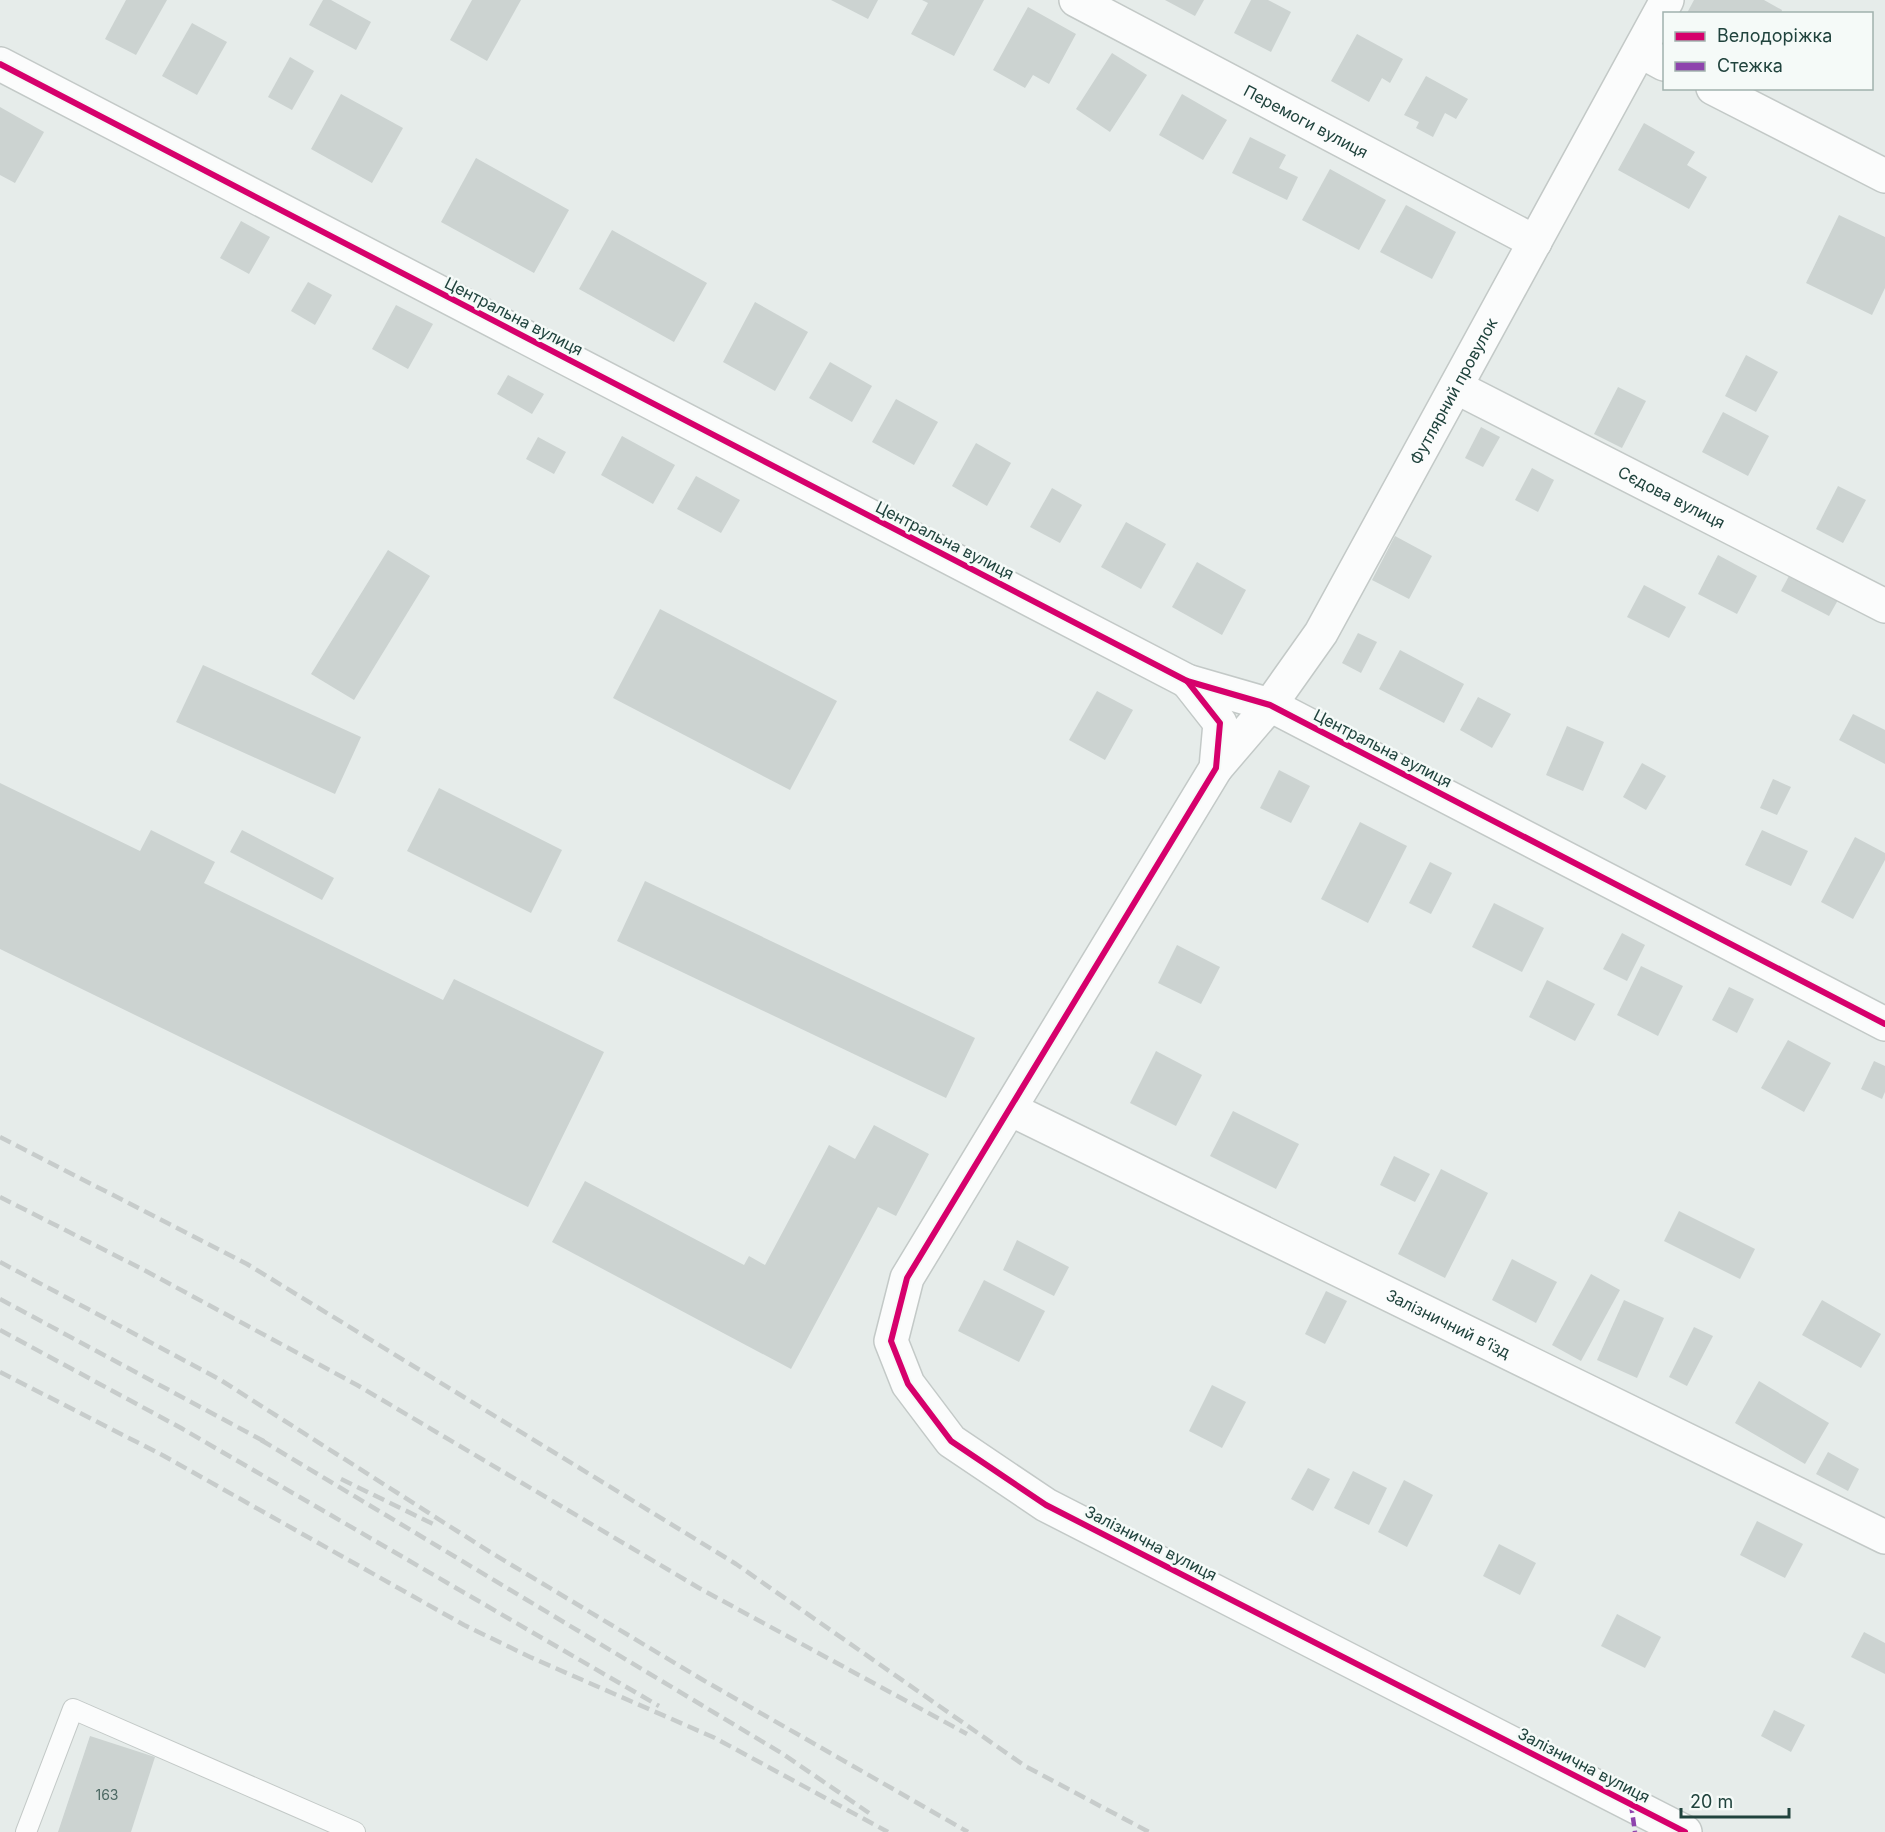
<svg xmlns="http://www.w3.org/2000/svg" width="1885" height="1832" font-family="Inter,sans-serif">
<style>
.building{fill:#ccd3d1}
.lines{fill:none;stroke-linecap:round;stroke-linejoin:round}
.lane-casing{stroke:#c3c9c7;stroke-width:22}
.street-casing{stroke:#c3c9c7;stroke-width:36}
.lane{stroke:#fbfcfc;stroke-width:20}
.street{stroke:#fbfcfc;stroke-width:33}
.rail{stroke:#c7cccb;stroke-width:4.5;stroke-dasharray:12 6;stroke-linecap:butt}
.quiet{stroke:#8e44ad;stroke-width:4.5;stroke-dasharray:9 4.5;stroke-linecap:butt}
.cycleway-casing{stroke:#f5faf8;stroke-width:10}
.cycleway{stroke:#d6006c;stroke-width:6}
.labels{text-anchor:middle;stroke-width:5;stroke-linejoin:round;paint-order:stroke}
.number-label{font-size:14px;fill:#4c6863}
.street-label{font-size:16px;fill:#20433d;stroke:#f5faf8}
</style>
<rect width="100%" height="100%" fill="#e6ecea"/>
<g class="building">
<polygon points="126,0 167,0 136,55 105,39"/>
<polygon points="323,0 331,0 371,22 356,50 309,25"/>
<polygon points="472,0 521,0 487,61 450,40"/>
<polygon points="831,0 878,0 868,19"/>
<polygon points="922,0 984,0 954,56 911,34 928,3"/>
<polygon points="1165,0 1204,0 1195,16"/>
<polygon points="1251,0 1268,0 1291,12 1271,52 1234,33"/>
<polygon points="1694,0 1764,0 1782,10 1781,14 1689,14 1687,13"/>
<polygon points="1028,7 1076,34 1049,84 1033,75 1025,88 993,70"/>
<polygon points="192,23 227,42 197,95 162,76"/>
<polygon points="1357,34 1403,59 1390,83 1382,78 1369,102 1331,81"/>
<polygon points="1112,53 1147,75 1110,132 1076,109"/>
<polygon points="290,57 314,71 292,110 268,97"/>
<polygon points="1426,76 1468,99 1456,119 1445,113 1433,137 1416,128 1419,122 1404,115"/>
<polygon points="341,94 403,128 372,183 311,149"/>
<polygon points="1182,94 1227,120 1203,160 1159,135"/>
<polygon points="0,107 44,132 15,183 0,175"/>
<polygon points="1644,123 1695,152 1687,165 1707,177 1689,209 1618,170"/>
<polygon points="1250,137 1286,155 1279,168 1298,177 1287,200 1232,173"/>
<polygon points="476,158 569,210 534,273 441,222"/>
<polygon points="1330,169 1386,200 1359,250 1302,220"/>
<polygon points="1406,205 1456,232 1432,279 1380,252"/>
<polygon points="1839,215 1885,237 1885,288 1872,315 1806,283"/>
<polygon points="241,221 270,237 249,274 220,258"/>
<polygon points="612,230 707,283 674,342 579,289"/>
<polygon points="308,282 332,295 315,325 291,311"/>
<polygon points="755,302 808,332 775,391 723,362"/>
<polygon points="396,305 433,324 408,369 372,349"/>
<polygon points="1746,355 1778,372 1756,412 1725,396"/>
<polygon points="830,362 872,386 852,422 809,398"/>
<polygon points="508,375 544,394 532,414 497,394"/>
<polygon points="1618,387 1646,401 1622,448 1594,434"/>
<polygon points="896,399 938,422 914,465 872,442"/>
<polygon points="1723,412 1769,436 1748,476 1702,452"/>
<polygon points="1481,427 1500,437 1483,467 1465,458"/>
<polygon points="622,436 675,465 653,504 601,475"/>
<polygon points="538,437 566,452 554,474 526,459"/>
<polygon points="976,443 1011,463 987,506 952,486"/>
<polygon points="1532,468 1554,480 1538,512 1515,500"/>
<polygon points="696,476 740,500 721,533 677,509"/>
<polygon points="1838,486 1866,500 1843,543 1816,529"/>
<polygon points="1052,488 1082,505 1060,543 1030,527"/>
<polygon points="1126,522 1166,544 1141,589 1101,567"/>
<polygon points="1395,536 1432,556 1409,599 1372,580"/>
<polygon points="388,550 430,576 354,700 311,674"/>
<polygon points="1718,555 1757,576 1737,614 1698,594"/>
<polygon points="1197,562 1246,590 1222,635 1172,607"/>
<polygon points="1790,574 1838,600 1829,616 1781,591"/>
<polygon points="1644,585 1686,607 1669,638 1627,617"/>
<polygon points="660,609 837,701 790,790 613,698"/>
<polygon points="1358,633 1377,642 1361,673 1342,663"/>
<polygon points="1400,650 1464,684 1444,723 1379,689"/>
<polygon points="203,665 361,737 335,794 176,722"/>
<polygon points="1097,691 1133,710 1105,760 1069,740"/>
<polygon points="1478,697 1511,714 1492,748 1460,730"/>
<polygon points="1853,714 1885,730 1885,764 1839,740"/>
<polygon points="1567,726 1604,742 1583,791 1546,775"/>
<polygon points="1642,763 1666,776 1646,810 1623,797"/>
<polygon points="1279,770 1310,786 1291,823 1260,808"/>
<polygon points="1773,779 1791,787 1777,815 1760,808"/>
<polygon points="0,783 140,851 151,830 215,862 204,883 443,1000 454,979 604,1052 528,1207 0,949"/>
<polygon points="439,788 562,850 531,913 407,851"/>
<polygon points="1360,822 1407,846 1368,923 1321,899"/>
<polygon points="242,830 334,878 322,900 230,852"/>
<polygon points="1762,830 1808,851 1791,886 1745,865"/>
<polygon points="1855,837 1885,853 1885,860 1853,919 1821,902"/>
<polygon points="1430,862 1452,873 1431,914 1409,903"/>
<polygon points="645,881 975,1038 946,1098 617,941"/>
<polygon points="1494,903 1544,928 1522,972 1472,947"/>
<polygon points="1622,933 1645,945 1627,981 1603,969"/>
<polygon points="1177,945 1220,967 1201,1004 1158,983"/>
<polygon points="1641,966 1683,986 1658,1036 1617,1015"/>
<polygon points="1547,980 1595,1004 1575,1041 1529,1017"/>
<polygon points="1729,987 1754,999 1737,1033 1712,1020"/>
<polygon points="1788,1040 1831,1063 1804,1112 1761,1088"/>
<polygon points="1156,1051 1202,1075 1176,1126 1130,1103"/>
<polygon points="1874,1061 1885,1066 1885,1092 1882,1099 1861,1089"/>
<polygon points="1233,1111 1299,1144 1276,1189 1210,1156"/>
<polygon points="874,1125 929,1154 896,1216 878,1207 791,1369 552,1242 585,1181 744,1265 749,1256 765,1265 829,1145 855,1159"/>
<polygon points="1394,1156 1430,1174 1415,1202 1380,1185"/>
<polygon points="1441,1169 1488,1193 1445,1278 1398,1254"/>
<polygon points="1679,1211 1755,1249 1740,1279 1664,1241"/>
<polygon points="1017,1240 1069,1267 1054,1296 1003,1270"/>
<polygon points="1512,1259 1557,1282 1536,1323 1492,1300"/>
<polygon points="1591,1274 1620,1290 1581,1361 1552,1345"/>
<polygon points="984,1280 1045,1311 1019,1362 958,1331"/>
<polygon points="1326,1291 1347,1301 1325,1344 1305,1334"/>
<polygon points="1624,1300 1664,1318 1637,1378 1597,1360"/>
<polygon points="1822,1300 1881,1334 1861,1368 1802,1335"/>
<polygon points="1694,1327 1713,1336 1687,1386 1669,1377"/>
<polygon points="1759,1381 1829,1423 1805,1464 1735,1423"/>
<polygon points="1212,1385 1246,1402 1222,1448 1189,1431"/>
<polygon points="1828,1452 1859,1469 1848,1491 1816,1474"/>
<polygon points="1308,1468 1330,1479 1313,1511 1291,1499"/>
<polygon points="1353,1471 1387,1488 1369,1525 1334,1508"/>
<polygon points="1404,1480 1433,1495 1407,1547 1378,1532"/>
<polygon points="1757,1521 1803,1544 1785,1578 1740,1555"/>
<polygon points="1499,1544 1536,1563 1520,1595 1483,1576"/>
<polygon points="1617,1614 1661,1637 1645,1668 1601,1646"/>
<polygon points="1864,1632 1885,1643 1885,1674 1851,1657"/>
<polygon points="1774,1710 1805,1725 1791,1752 1761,1736"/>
<polygon points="90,1736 155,1757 131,1832 58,1832"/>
</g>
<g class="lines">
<defs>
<polyline id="lane" points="26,1832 73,1709 355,1832"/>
<g id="street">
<path id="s1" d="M1076 0 1535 242"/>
<polyline points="1640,51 1664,64"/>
<polyline points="0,64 1187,681 1270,705 1885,1024"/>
<polyline points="1713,88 1885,176"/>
<path id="s2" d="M1456 387 1885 606"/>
<polyline points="1187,681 1220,723 1216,768 907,1278 891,1341 908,1384 951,1441 1046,1505 1685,1832"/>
<path id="s3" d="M1216 768 1270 705 1321 633 1667 0"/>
<path id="s4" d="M1010 1109 1885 1537"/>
</g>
</defs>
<use href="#lane" class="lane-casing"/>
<use href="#street" class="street-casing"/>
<use href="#lane" class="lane"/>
<use href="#street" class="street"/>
<g class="rail">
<polyline points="0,1137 247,1264 736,1564 1025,1766 1149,1832"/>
<polyline points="0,1197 144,1270 357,1385 699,1588 967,1734"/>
<polyline points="0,1262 219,1379 490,1552 703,1680 968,1832"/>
<polyline points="0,1299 269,1444"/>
<polyline points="0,1330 181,1428 659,1706"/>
<polyline points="0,1372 164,1456 464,1625 530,1657 715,1738 888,1832"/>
<polyline points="261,1440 783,1754 869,1813"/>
<polyline points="341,1479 433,1524"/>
</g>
<polyline class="quiet" points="1631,1804 1635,1832"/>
<defs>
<g id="cycleway">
<polyline points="0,64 1187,681 1270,705 1885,1024"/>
<polyline points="1187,681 1220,723 1216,768 907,1278 891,1341 908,1384 951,1441 1046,1505 1685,1832"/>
</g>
</defs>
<use href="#cycleway" class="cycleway-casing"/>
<use href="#cycleway" class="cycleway"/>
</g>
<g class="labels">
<g class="number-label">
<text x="107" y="1800">163</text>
</g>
<g class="street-label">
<text dy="6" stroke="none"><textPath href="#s1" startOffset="260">Перемоги вулиця</textPath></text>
<text transform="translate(514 316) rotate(27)" y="6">Центральна вулиця</text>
<text dy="6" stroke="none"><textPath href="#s3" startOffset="447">Футлярний провулок</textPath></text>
<text dy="6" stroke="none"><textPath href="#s2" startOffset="242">Сєдова вулиця</textPath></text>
<text transform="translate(945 540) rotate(27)" y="6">Центральна вулиця</text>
<text transform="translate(1383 748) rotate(27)" y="6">Центральна вулиця</text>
<text dy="6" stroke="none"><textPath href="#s4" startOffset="488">Залізничний в’їзд</textPath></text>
<text transform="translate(1151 1543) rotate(27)" y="6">Залізнична вулиця</text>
<text transform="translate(1584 1765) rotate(27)" y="6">Залізнична вулиця</text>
</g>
</g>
<rect x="1663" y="12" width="210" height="78" fill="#f5faf8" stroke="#a0b1ad" stroke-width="1.5"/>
<rect x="1675" y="32" width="30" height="9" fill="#d6006c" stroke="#a0b1ad" stroke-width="1.5"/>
<text x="1717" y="42" font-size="18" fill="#20433d">Велодоріжка</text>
<rect x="1675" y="62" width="30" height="9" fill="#8e44ad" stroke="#a0b1ad" stroke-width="1.5"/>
<text x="1717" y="72" font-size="18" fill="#20433d">Стежка</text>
<path d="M1681 1808v9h108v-9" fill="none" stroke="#20433d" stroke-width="3"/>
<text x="1690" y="1808" font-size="18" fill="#20433d" stroke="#f5faf8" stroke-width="4.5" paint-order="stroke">20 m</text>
</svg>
